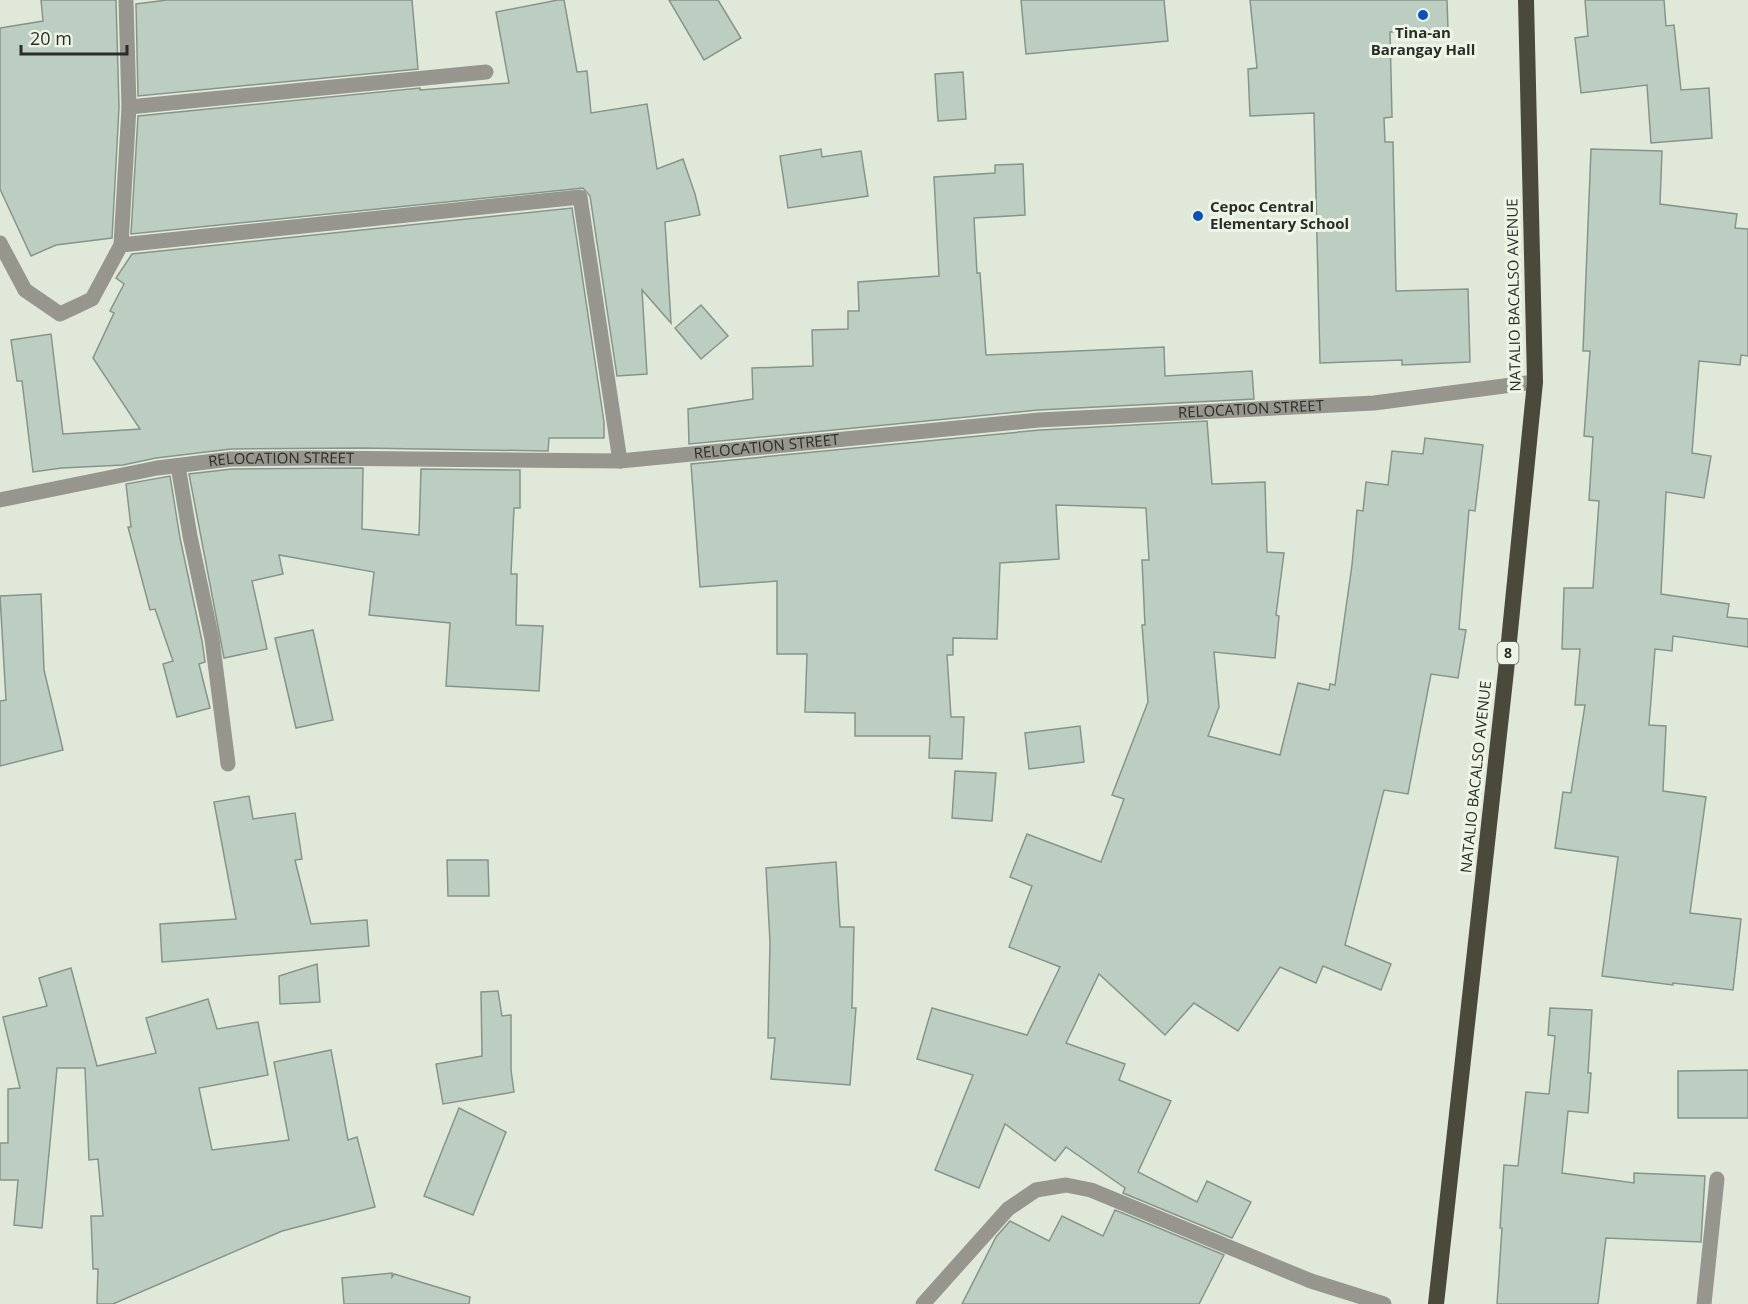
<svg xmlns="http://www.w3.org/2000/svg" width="1748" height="1304" font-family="'Open Sans',sans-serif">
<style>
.building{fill:#bccdc2;stroke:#85958b;stroke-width:1.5}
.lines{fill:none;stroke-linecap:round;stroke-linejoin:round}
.minor{stroke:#96958e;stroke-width:15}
.trunk{stroke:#4a493c;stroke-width:16}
.poi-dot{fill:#0c51bb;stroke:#edf6e6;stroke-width:2}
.labels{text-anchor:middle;stroke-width:6;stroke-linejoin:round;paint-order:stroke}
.shield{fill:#edf6e6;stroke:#656a61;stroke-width:1.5}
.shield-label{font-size:14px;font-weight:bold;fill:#2b2e28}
.poi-label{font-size:15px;font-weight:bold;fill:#2b2e28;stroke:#edf6e6}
.street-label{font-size:15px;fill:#2b2e28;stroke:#edf6e6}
</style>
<rect width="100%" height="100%" fill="#e0e9d9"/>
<g class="building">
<polygon points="41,0 116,0 119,107 112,238 56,245 31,256 0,189 0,28 43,21"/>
<polygon points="167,0 412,0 418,69 138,96 136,4"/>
<polygon points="558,0 564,0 577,72 587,71 591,113 647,104 657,169 683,159 695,194 700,215 665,222 671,323 642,290 647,374 617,376 590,196 583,188 131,234 138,116 420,88 420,90 509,83 496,12"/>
<polygon points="669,0 718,0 741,38 704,60"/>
<polygon points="1021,0 1164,0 1168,41 1026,54"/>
<polygon points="1250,0 1447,0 1448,30 1390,32 1392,117 1384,118 1385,142 1393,142 1396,291 1468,289 1470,362 1402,365 1402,360 1320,363 1314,113 1250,116 1248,69 1257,68"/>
<polygon points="1585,0 1664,0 1666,26 1674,25 1681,90 1709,88 1712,138 1651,143 1647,85 1581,93 1575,38 1588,36"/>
<polygon points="963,72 966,119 938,121 935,74"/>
<polygon points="821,149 822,157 861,151 868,196 788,208 780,156"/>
<polygon points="1591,149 1662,151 1660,204 1737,214 1735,228 1748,229 1748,356 1741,355 1740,365 1699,361 1692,453 1711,456 1704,498 1666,492 1661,594 1729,604 1727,617 1748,619 1748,647 1673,636 1672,651 1655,649 1649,725 1666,726 1663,791 1706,797 1690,913 1741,919 1733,990 1673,983 1673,985 1602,976 1618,857 1555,848 1563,792 1571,793 1585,705 1575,705 1580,649 1562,649 1564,588 1593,588 1599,501 1589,500 1593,437 1584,436 1590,351 1583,351"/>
<polygon points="1023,164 1025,215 974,218 977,273 980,273 986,355 1164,347 1165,376 1252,371 1254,399 1038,410 689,444 688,409 753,399 752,368 813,366 812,330 848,329 848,311 859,311 858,282 939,276 934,177 995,173 995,165"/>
<polygon points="572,208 604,422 604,438 549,438 548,451 364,448 231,449 156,458 123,465 62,468 33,472 22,381 17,381 11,340 51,334 63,434 140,429 93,358 114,313 110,311 124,284 116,278 132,254"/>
<polygon points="701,305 728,336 701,359 675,328"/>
<polygon points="1207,421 1212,484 1265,482 1267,552 1284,553 1276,615 1279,616 1275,658 1214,652 1219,707 1208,736 1280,755 1298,683 1329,690 1330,684 1335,685 1352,565 1357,510 1363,511 1366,482 1388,485 1392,451 1423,454 1425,438 1483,445 1475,511 1469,510 1459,629 1466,630 1458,678 1431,674 1408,794 1384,790 1345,945 1391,964 1381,990 1323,966 1316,983 1280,967 1238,1031 1194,1003 1165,1035 1099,974 1066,1043 1125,1064 1119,1080 1171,1101 1138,1172 1197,1202 1207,1181 1251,1202 1232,1238 1123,1193 1125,1188 1066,1147 1055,1161 1005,1124 979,1188 935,1170 973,1075 917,1059 932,1008 1027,1035 1060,967 1009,947 1032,886 1010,877 1027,834 1101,862 1124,799 1112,795 1148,702 1142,625 1145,625 1142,560 1149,560 1146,508 1056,505 1059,559 1000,563 997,639 953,638 953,655 947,655 951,717 964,717 962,759 929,758 930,736 855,736 855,713 805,712 807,654 777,654 777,581 700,587 691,464 1040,430"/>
<polygon points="363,468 362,529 419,535 421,469 520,470 520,508 514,508 511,574 517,574 516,625 543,626 539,691 446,686 450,623 369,615 374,572 279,555 283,574 252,581 267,649 224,658 189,474 232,469"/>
<polygon points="170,476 180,538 202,641 205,662 199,664 210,708 177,717 163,664 173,661 155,609 150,610 128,527 131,527 126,484"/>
<polygon points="41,594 44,670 63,750 0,766 0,701 6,700 0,596"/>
<polygon points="313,630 333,720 296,728 275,638"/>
<polygon points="1080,726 1084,762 1029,769 1025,733"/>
<polygon points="955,771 996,773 992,821 952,818"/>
<polygon points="249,796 253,819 295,813 302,859 295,860 311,924 367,920 369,946 162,962 160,924 236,919 214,802"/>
<polygon points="447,860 488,860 489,896 448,896"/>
<polygon points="836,862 840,927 854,927 852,1008 856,1008 850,1085 771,1079 775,1038 768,1038 770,942 766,868"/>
<polygon points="317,964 320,1002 280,1004 279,976"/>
<polygon points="71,968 97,1066 156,1053 146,1018 208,999 217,1029 258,1022 268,1075 199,1088 212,1150 289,1140 274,1062 331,1050 348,1140 357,1137 375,1207 282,1231 113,1304 97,1304 98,1269 93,1269 91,1216 103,1216 98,1159 89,1160 85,1068 57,1068 42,1228 14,1225 18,1180 0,1180 0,1143 8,1143 8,1089 20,1088 3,1017 47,1006 39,978"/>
<polygon points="498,991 502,1016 511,1015 511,1070 514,1092 443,1104 436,1064 482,1056 481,992"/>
<polygon points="1550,1008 1592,1010 1588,1073 1591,1073 1588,1113 1568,1111 1562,1173 1634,1183 1634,1173 1705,1176 1701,1242 1606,1238 1598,1304 1497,1304 1502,1228 1500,1228 1504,1165 1518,1166 1526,1092 1549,1094 1555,1036 1548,1035"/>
<polygon points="1748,1070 1748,1118 1678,1118 1678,1071"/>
<polygon points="459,1108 506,1132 473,1215 424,1196"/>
<polygon points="1115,1210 1224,1255 1199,1304 962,1304 996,1237 1010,1221 1049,1241 1062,1216 1103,1236"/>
<polygon points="392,1273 392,1277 394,1274 470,1297 469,1304 344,1304 342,1278"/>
</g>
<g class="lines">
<g class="minor">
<polyline points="129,107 486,72"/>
<polyline points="0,243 25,290 60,314 92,299 121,245 129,107 126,0"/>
<polyline points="121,245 580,197 620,461"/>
<polyline points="178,466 190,536 212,639 228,764"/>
<path id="s1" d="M0 500 157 468 231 459 312 458 620 461 1039 420 1374 403 1535 382"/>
<polyline points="923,1304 1008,1209 1036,1190 1066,1185 1091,1190 1311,1281 1384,1304"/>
<polyline points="1704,1304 1717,1179"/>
</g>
<polyline class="trunk" points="1436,1304 1506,671 1535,382 1526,0"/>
</g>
<g class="poi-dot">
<circle cx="1423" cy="15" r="6"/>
<circle cx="1198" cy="216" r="6"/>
</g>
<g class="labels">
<rect class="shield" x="1497.5" y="642" width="21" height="22" rx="4.5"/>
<g class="shield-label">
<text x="1508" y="658">8</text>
</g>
<g class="poi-label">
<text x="1423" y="38">Tina-an<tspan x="1423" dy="17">Barangay Hall</tspan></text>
<text x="1210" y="212" text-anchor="start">Cepoc Central<tspan x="1210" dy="17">Elementary School</tspan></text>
</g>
<g class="street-label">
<text transform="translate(1514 295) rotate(-91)" y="5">NATALIO BACALSO AVENUE</text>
<text dy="5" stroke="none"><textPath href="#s1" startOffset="1257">RELOCATION STREET</textPath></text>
<text dy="5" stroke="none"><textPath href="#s1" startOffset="771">RELOCATION STREET</textPath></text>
<text dy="5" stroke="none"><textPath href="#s1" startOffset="285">RELOCATION STREET</textPath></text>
<text transform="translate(1476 777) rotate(-84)" y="5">NATALIO BACALSO AVENUE</text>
</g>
</g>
<path d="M21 45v9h106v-9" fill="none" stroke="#2b2e28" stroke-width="3"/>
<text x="30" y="45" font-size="18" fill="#2b2e28" stroke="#edf6e6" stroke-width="4.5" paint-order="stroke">20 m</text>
</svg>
